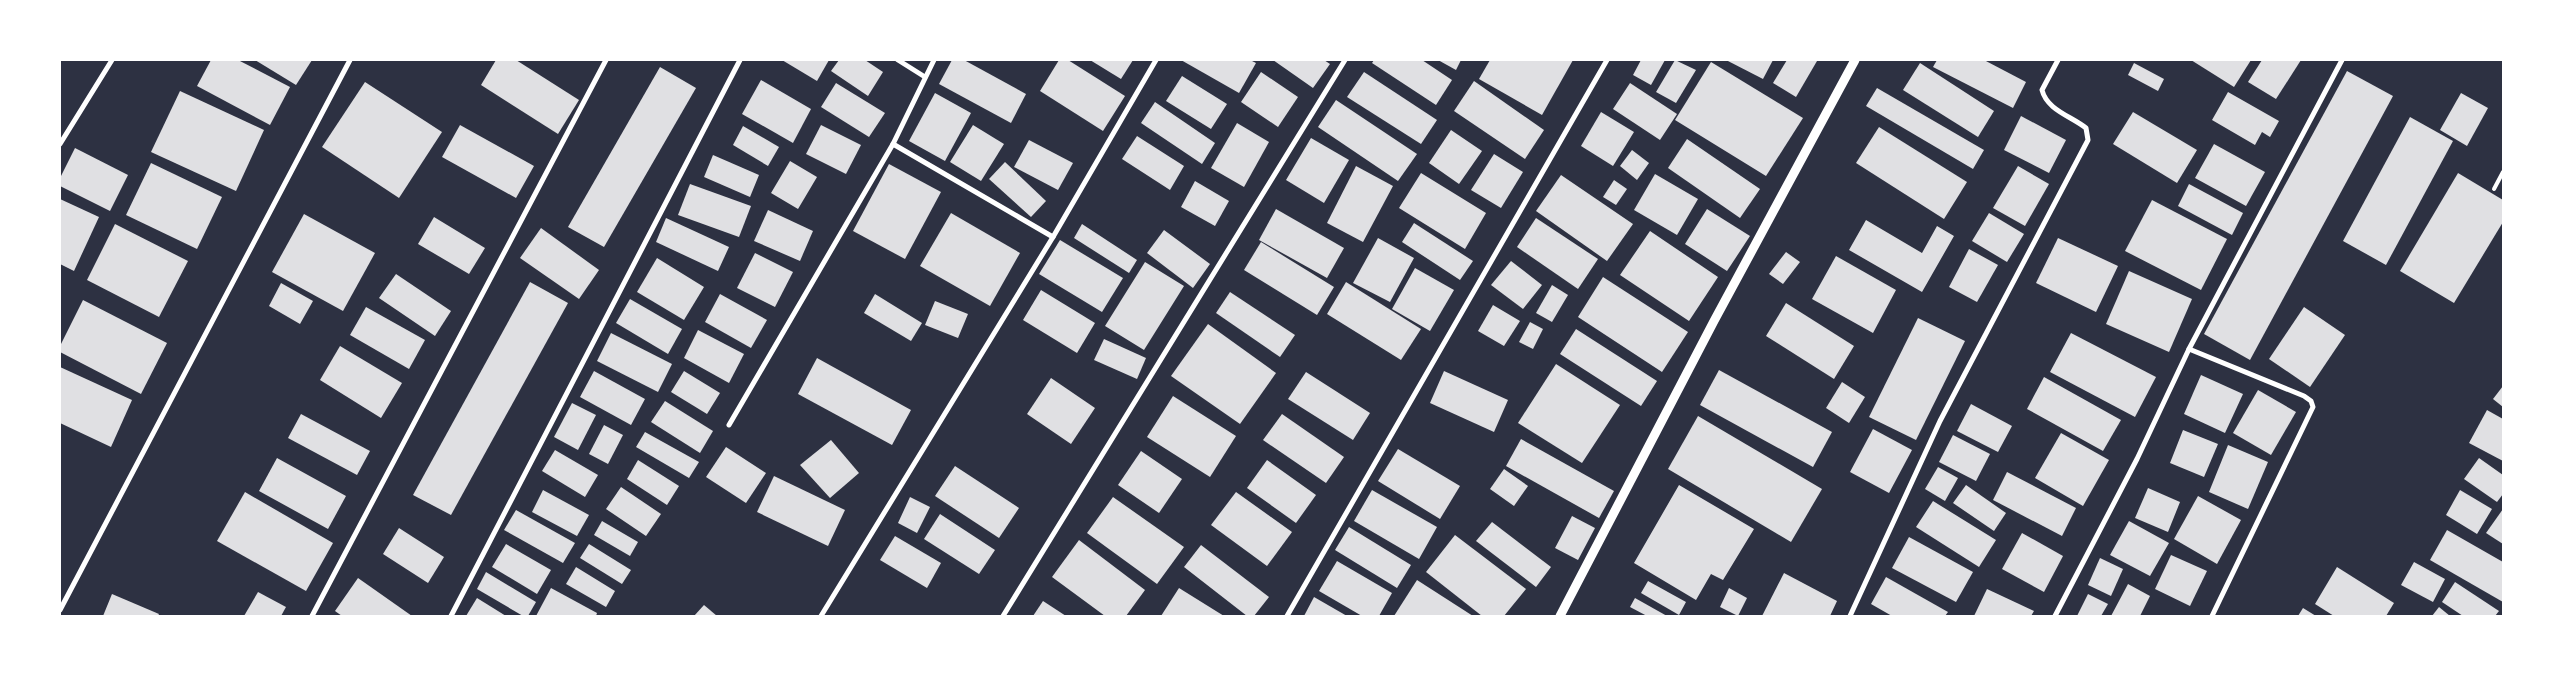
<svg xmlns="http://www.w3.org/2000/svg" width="2563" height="676" font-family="Lato,sans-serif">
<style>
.building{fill:#e0e0e3}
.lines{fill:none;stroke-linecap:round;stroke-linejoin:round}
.service{stroke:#fff;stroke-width:4}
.minor{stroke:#fff;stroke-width:5}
.tertiary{stroke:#fff;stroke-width:9}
</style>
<rect width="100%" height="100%" fill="#2d3142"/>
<g class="building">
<polygon points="211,60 238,60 290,87 270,125 197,86"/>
<polygon points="255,60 312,60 296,85"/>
<polygon points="496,60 516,60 579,100 558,134 481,85"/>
<polygon points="782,60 829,60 817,81"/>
<polygon points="839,60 865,60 883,72 868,96 831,71"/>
<polygon points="952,60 964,60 1026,94 1011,123 939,84"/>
<polygon points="1059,60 1068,60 1125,96 1103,131 1040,91"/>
<polygon points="1090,60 1133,60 1121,79"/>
<polygon points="1181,60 1250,60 1256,63 1239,93"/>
<polygon points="1273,60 1324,60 1330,64 1313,88"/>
<polygon points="1374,60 1422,60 1452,80 1436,105 1372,63"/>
<polygon points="1438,60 1461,60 1456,70"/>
<polygon points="1490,60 1573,60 1542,115 1479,79"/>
<polygon points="1641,60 1665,60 1651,85 1633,75"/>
<polygon points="1675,60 1696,70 1676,103 1656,92"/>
<polygon points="1726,60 1773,60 1763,79"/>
<polygon points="1787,60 1817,61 1796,97 1773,83"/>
<polygon points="1937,60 1984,60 2026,82 2013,108 1933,67"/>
<polygon points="2191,60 2251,60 2234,87"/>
<polygon points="2262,60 2301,60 2276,99 2248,82"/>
<polygon points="1711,62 1803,118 1766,176 1675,120"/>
<polygon points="1920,63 1994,111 1978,137 1903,90"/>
<polygon points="2134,63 2164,79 2158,91 2128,75"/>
<polygon points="660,67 696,88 604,247 568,227"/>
<polygon points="2347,71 2393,96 2250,360 2204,334"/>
<polygon points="1261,72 1298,97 1278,127 1241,102"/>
<polygon points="1364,72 1437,120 1421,144 1347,97"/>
<polygon points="1182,76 1227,104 1211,129 1166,101"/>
<polygon points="761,80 811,109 793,143 742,114"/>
<polygon points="1474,81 1544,130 1525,159 1454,111"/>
<polygon points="365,82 442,132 399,198 322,147"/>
<polygon points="836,83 885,113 869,137 821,107"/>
<polygon points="1630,83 1677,114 1660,140 1613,109"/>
<polygon points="1877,88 1984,150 1973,169 1866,106"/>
<polygon points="180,91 264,130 236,191 151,152"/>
<polygon points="2228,92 2279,121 2270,137 2262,132 2255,145 2212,120"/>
<polygon points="935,93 971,113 945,161 909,141"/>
<polygon points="2461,93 2488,108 2467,146 2440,130"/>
<polygon points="1336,100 1417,154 1398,181 1318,127"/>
<polygon points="1155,102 1215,143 1202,164 1141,123"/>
<polygon points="1601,112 1634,132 1613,166 1581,146"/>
<polygon points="2133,112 2197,150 2177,183 2113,144"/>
<polygon points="2021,116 2066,140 2049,173 2004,150"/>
<polygon points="2410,117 2453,141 2386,265 2343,241"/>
<polygon points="1237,123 1269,142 1244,187 1211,168"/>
<polygon points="460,125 534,166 516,198 442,157"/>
<polygon points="821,125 861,145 846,174 806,154"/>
<polygon points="973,125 1004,144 981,181 950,162"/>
<polygon points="743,126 779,147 768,166 733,145"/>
<polygon points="1879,127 1967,182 1944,219 1856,163"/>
<polygon points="1451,130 1482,151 1459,184 1429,163"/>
<polygon points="1137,136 1184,166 1170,190 1122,159"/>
<polygon points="1311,138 1349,160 1324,203 1286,180"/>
<polygon points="1687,139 1760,189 1740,218 1668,168"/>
<polygon points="1029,140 1073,163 1058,190 1014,167"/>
<polygon points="2214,144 2265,172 2246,206 2195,178"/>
<polygon points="75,148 128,175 110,211 60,186 60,178"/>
<polygon points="1632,150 1649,163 1637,180 1620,166"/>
<polygon points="1494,154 1523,172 1501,208 1471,190"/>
<polygon points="713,155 759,175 750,197 704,177"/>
<polygon points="790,161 817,177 798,209 771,193"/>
<polygon points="1005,162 1046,201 1031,217 989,179"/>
<polygon points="151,163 222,197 197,249 126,215"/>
<polygon points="889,164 941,192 905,259 853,231"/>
<polygon points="1356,166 1393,186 1363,242 1327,223"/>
<polygon points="2018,166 2049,184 2025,226 1993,208"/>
<polygon points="1421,173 1486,213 1465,249 1399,208"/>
<polygon points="2458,173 2503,200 2503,222 2454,303 2400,271"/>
<polygon points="1655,174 1698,199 1677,235 1634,210"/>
<polygon points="1561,175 1633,224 1607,261 1536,211"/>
<polygon points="1614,180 1627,189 1616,205 1603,197"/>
<polygon points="1195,181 1229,201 1215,226 1181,207"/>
<polygon points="690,184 751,206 739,237 678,215"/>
<polygon points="2189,184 2243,213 2232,235 2178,206"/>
<polygon points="60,199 99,217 74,271 60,264"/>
<polygon points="2152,200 2227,239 2201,290 2125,251"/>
<polygon points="1276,209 1344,248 1327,278 1259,240"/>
<polygon points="1707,209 1750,236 1727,271 1685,244"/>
<polygon points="768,210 813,231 800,261 754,241"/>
<polygon points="951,213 1020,253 990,306 920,266"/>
<polygon points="1989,213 2024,234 2007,262 1972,241"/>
<polygon points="304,214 375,253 343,311 272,272"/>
<polygon points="434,217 485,248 469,274 418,244"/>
<polygon points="666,218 729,247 718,271 656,242"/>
<polygon points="1536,218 1598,259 1578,289 1517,247"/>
<polygon points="1866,220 1922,253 1937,226 1954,236 1922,292 1849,250"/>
<polygon points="1414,223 1473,261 1460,280 1402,242"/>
<polygon points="115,224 188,261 159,317 87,280"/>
<polygon points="1082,224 1137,260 1129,273 1074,238"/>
<polygon points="541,228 599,270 579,299 520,258"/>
<polygon points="1164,230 1210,264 1193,288 1147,253"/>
<polygon points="1650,231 1718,277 1689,321 1620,275"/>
<polygon points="1378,238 1414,258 1390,302 1353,283"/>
<polygon points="2058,238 2118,266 2096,312 2036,283"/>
<polygon points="1060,240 1123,278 1102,312 1039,274"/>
<polygon points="1261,242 1334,287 1317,315 1244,270"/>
<polygon points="1969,249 1998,265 1977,302 1949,287"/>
<polygon points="1786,252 1800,262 1783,284 1769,274"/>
<polygon points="755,253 793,272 775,307 737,288"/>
<polygon points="1836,256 1896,290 1873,333 1812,299"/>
<polygon points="657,258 704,287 684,320 637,292"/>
<polygon points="1511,261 1542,285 1523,309 1491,285"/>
<polygon points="1145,262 1184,286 1144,350 1105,326"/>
<polygon points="1415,268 1454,290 1430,331 1392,309"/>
<polygon points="2129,271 2192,299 2169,352 2106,324"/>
<polygon points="396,274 451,311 435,336 379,298"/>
<polygon points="1603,277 1688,332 1662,372 1578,317"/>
<polygon points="530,282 568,303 451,515 413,495"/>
<polygon points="1346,282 1421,329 1401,360 1327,314"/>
<polygon points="281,283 313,301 300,324 269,306"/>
<polygon points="1552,285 1568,295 1552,322 1536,313"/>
<polygon points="1041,290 1095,323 1077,353 1023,320"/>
<polygon points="1230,292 1295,335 1280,357 1216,313"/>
<polygon points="720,294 767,320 751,348 705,322"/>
<polygon points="875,294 922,323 911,341 864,313"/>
<polygon points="630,299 682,329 668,354 616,323"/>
<polygon points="83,300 167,343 141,394 60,352 60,346"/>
<polygon points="935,301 968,314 958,338 925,325"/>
<polygon points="1786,303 1854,346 1834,379 1766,336"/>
<polygon points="1493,305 1520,321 1504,346 1478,331"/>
<polygon points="366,307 425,340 409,369 350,335"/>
<polygon points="2304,307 2345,335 2310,387 2269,359"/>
<polygon points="1918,318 1965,341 1916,440 1869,417"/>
<polygon points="1530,322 1543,329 1533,349 1519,342"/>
<polygon points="1208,324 1276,373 1240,424 1171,376"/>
<polygon points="1576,329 1657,381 1641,406 1560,354"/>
<polygon points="698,330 744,354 729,383 684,358"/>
<polygon points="611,333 672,364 658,392 597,361"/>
<polygon points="2071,333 2156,377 2135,417 2050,372"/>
<polygon points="1104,339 1146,358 1137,379 1094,360"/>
<polygon points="340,346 402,383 381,418 320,380"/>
<polygon points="817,358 911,410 892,445 798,394"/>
<polygon points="1556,364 1620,405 1582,463 1518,423"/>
<polygon points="60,367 132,400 111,447 60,423"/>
<polygon points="1719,370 1832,432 1813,467 1700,405"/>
<polygon points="594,371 645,399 631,425 580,397"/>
<polygon points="684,371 720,393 707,414 671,392"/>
<polygon points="1444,371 1508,400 1494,432 1430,403"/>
<polygon points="1306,372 1370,413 1353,440 1288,399"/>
<polygon points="2201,375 2243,394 2225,433 2184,414"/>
<polygon points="2044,377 2121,420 2103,451 2027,409"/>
<polygon points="1051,378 1095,408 1071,444 1027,414"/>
<polygon points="1842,382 1865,397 1849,423 1826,408"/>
<polygon points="2503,386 2503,407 2493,399"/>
<polygon points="2258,390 2296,412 2271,455 2233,433"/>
<polygon points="1173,396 1236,436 1210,477 1147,437"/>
<polygon points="665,401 713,431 700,453 651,422"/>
<polygon points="572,403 596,415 578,450 554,437"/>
<polygon points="1971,404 2012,426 1998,452 1957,431"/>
<polygon points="2487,410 2503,419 2503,461 2469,443"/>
<polygon points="301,414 370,451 357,475 288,438"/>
<polygon points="1282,414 1344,457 1326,483 1263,440"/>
<polygon points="1698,416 1822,489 1791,542 1668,469"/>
<polygon points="604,425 623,435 608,464 589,454"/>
<polygon points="1873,429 1912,450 1889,493 1850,472"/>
<polygon points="2183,430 2218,444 2204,477 2170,463"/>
<polygon points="645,432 699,462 689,478 636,447"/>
<polygon points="2061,433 2109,460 2083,506 2035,478"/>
<polygon points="1953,435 1990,454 1976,481 1939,462"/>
<polygon points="1521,439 1614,491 1599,518 1506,466"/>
<polygon points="831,440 859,473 830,498 800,465"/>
<polygon points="2228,445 2268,462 2248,509 2209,492"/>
<polygon points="726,447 766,473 746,503 706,477"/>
<polygon points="1398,449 1460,486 1440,519 1378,481"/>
<polygon points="555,450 598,475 585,497 542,471"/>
<polygon points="1141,451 1182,479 1159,513 1118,485"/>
<polygon points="277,458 346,496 328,529 259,491"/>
<polygon points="2479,458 2503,475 2503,494 2497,502 2464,479"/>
<polygon points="638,460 679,486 667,505 627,479"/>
<polygon points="1267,460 1316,495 1296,523 1247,488"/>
<polygon points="955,466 1019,508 999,538 935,496"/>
<polygon points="1938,467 1958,478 1945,501 1925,489"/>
<polygon points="1504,469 1528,486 1514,506 1490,489"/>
<polygon points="2007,472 2076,508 2062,536 1993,500"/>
<polygon points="774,476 845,510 828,546 757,512"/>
<polygon points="1679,485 1754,529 1723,580 1711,574 1696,600 1634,563"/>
<polygon points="1966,485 2006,513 1994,531 1953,503"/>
<polygon points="621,487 661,514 646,536 606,509"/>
<polygon points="2148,488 2180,502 2168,532 2135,518"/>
<polygon points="543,490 589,515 577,536 532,512"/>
<polygon points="1372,490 1437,527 1419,559 1354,521"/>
<polygon points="2460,490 2492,509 2477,534 2446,515"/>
<polygon points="245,492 333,543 306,591 217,541"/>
<polygon points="1236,492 1292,532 1267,566 1211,525"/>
<polygon points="2198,496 2241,520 2217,564 2174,539"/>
<polygon points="910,497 930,507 917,533 898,523"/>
<polygon points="1113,497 1184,547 1157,584 1087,533"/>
<polygon points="1933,501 1996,540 1979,567 1916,527"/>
<polygon points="2503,509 2503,544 2486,533"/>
<polygon points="516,510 575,543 563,563 504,530"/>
<polygon points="940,514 995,550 979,574 924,539"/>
<polygon points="1572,516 1595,528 1578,560 1555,548"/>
<polygon points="602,521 638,542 630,556 594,535"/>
<polygon points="2129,521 2169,543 2150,576 2110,555"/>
<polygon points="1492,522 1551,567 1536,587 1476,541"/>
<polygon points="1349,527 1411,565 1397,588 1335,550"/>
<polygon points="399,528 444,557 428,583 383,554"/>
<polygon points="2447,530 2503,562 2503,602 2430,560"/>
<polygon points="2022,533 2063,556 2044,592 2002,569"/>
<polygon points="1455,535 1526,589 1504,616 1482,616 1426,572"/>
<polygon points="895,536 941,563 927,588 880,560"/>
<polygon points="1909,537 1973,572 1956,602 1892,568"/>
<polygon points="1079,540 1145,590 1126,616 1105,616 1052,577"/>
<polygon points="506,544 551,570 537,594 492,567"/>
<polygon points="589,544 631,570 622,584 580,558"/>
<polygon points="1201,545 1269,597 1254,616 1247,616 1184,567"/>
<polygon points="2171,555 2207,571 2190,606 2155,589"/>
<polygon points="2100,558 2123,569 2111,596 2088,585"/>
<polygon points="1337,561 1392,593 1379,616 1362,616 1319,591"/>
<polygon points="2414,562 2445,579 2433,602 2401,585"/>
<polygon points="576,567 615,591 606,607 566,584"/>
<polygon points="2337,567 2394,603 2386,616 2334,616 2315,604"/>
<polygon points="486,572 536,602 528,616 523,616 477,589"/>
<polygon points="1784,573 1837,601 1830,616 1762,616"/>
<polygon points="1886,577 1948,612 1945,616 1892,616 1871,604"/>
<polygon points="358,578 412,616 342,616 335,611"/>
<polygon points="1417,580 1473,616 1394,616"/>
<polygon points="1648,581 1686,602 1679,615 1641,593"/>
<polygon points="2455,582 2499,611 2495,616 2463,616 2442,602"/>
<polygon points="2128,584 2150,596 2140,616 2111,616"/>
<polygon points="551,588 597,613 596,616 536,616"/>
<polygon points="1179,588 1224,616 1161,616"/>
<polygon points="1729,588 1747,598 1738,616 1720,607"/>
<polygon points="1987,589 2034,611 2031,616 1974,616"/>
<polygon points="258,592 286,607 281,616 244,616"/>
<polygon points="112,594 159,614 158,616 103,616"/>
<polygon points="2088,594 2108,604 2101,616 2077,616"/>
<polygon points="1314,597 1347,616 1304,616"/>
<polygon points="477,598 506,616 466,616"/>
<polygon points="1635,598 1667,616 1647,616 1630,607"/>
<polygon points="1043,601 1066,616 1033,616"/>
<polygon points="704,605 717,616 694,616"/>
<polygon points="2439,607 2450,616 2432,616"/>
<polygon points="2303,608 2316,616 2298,616"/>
</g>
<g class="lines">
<polyline class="service" points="2494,189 2503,172"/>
<g class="minor">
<polyline points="898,60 925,77"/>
<polyline points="60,144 112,60"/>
<polyline points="893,144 1053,237"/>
<polyline points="2189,349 2304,396 2311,401 2313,407 2212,616"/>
<polyline points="729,425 893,144 934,60"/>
<polyline points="60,610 350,60"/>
<polyline points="312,616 606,60"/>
<polyline points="451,616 740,60"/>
<polyline points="821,616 1053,237 1156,60"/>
<polyline points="1003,616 1345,60"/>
<polyline points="1287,616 1607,60"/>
<path d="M1850 616 1940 421 2088 140 2086 128C2071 116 2047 110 2042 90L2058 60"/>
<polyline points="2055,616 2137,459 2189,349 2342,60"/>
</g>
<polyline class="tertiary" points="1560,616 1714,321 1855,60"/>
</g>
<rect width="2563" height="676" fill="none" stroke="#ffffff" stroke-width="122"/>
</svg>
